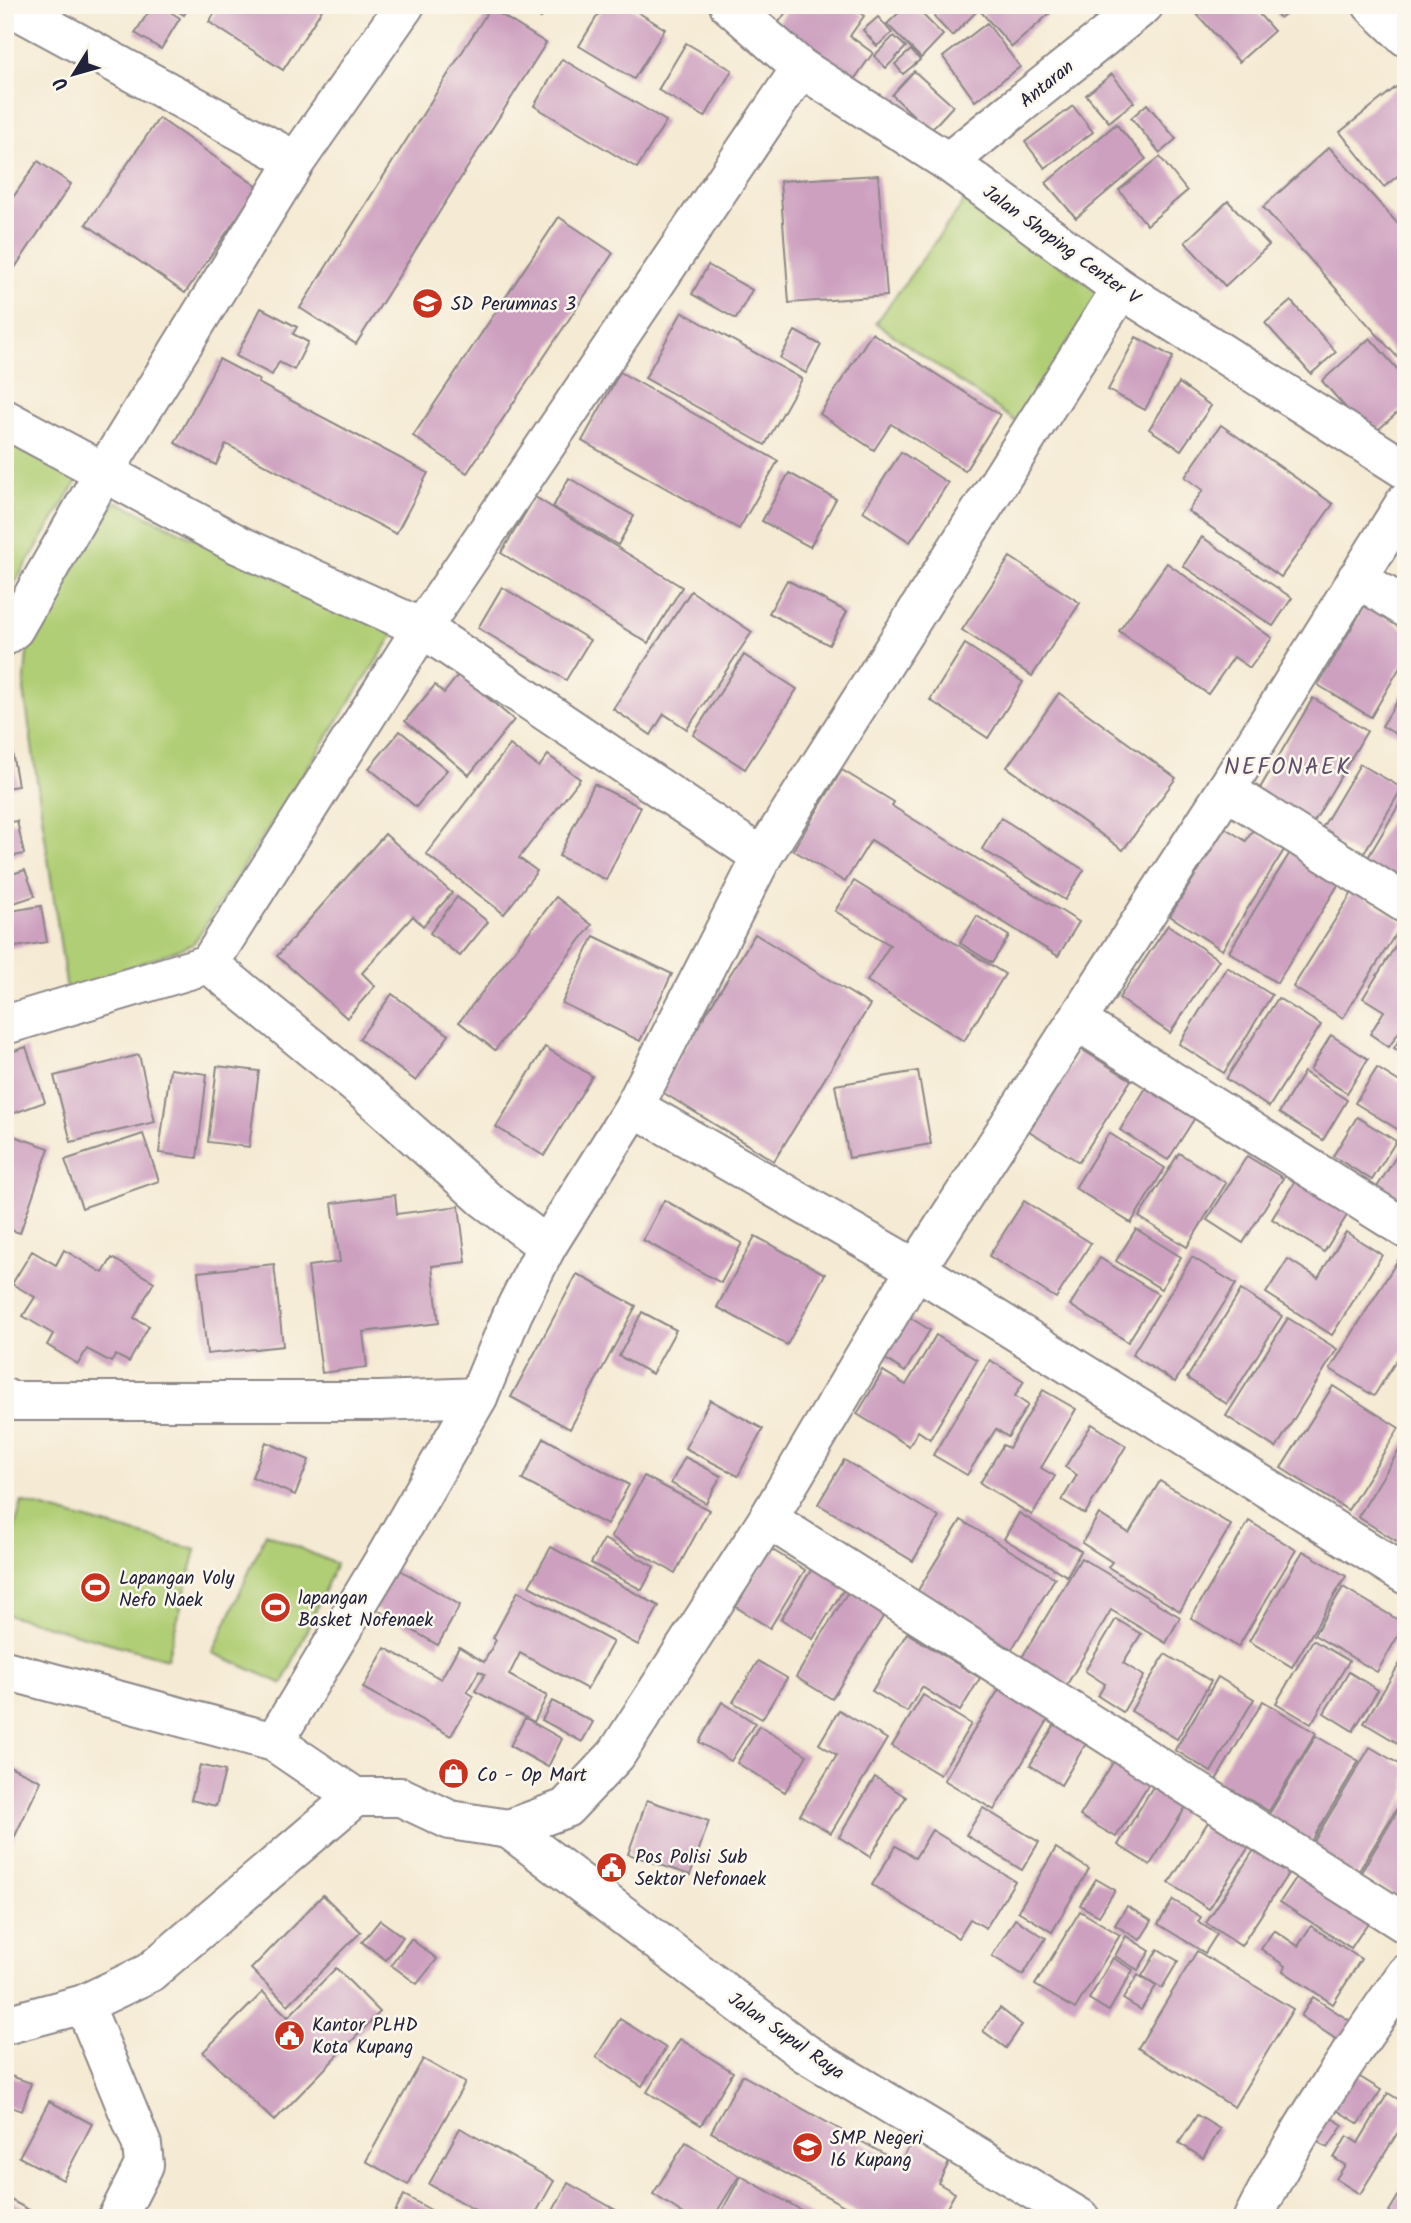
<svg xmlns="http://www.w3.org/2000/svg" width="1411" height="2223" font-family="Kalam,sans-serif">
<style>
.green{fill:#b0ce74;stroke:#697858;stroke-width:2}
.building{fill:#cda0c0}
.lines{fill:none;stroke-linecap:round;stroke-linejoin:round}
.minor-casing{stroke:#8c8687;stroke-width:42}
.tertiary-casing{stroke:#8c8687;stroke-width:42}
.minor{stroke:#fff;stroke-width:38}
.tertiary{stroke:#fff;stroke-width:38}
.labels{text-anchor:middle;stroke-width:5;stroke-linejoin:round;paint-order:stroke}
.street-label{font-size:19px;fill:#22223b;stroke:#fbf7ec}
.poi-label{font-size:19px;fill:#22223b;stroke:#fbf7ec;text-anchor:start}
.quarter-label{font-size:23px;letter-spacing:2px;fill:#5e4e6a;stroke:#fbf7ec}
</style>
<rect width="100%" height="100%" fill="#fbf7ec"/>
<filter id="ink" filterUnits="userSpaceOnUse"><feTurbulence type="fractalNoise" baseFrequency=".0143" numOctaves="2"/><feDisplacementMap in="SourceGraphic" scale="14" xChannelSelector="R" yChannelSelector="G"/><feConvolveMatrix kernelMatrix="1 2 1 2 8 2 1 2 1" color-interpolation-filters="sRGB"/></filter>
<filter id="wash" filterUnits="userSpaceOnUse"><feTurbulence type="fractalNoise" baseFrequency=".00686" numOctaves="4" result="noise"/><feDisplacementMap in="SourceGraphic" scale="28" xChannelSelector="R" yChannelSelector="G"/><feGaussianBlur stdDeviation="1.57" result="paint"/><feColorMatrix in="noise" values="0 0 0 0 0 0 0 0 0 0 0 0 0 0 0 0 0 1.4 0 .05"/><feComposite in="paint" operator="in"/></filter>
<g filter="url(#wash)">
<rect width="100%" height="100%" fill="#f5ead3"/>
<g class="green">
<polygon points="966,199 1105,296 1018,423 876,323"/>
<polygon points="5,441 79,478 5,599"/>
<polygon points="116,501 394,634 193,944 67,991 24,690 28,640"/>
<polygon points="22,1502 196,1550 167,1659 5,1614 5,1563"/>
<polygon points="266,1533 336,1564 283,1684 213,1653"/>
</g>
<g id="blocks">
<g class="building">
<polygon points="153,5 159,5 180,18 161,49 135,33"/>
<polygon points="168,5 190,5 184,15"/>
<polygon points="220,5 325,5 283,70 209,22"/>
<polygon points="521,5 549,5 541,18"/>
<polygon points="604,5 626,5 665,29 634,79 579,46"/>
<polygon points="791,5 849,5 864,16 850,36 873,53 853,81 777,25"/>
<polygon points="907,5 913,5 943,35 921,58 887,24"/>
<polygon points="946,5 969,5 976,12 952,36 934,17"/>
<polygon points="975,5 1059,5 1012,47"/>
<polygon points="1189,5 1251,5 1274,31 1239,62"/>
<polygon points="1269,5 1297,5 1280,18"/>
<polygon points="490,8 546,43 356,344 300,308"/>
<polygon points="878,17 892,33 877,46 863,30"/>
<polygon points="987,23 1020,67 975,101 943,57"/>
<polygon points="894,36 906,47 886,68 874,56"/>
<polygon points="686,43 732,70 705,117 658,90"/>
<polygon points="911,50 920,60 903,74 895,64"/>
<polygon points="562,59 666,121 637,168 534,106"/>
<polygon points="914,71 953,106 930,131 892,95"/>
<polygon points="1112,74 1134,102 1109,122 1086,95"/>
<polygon points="1406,79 1406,169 1384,187 1340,132"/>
<polygon points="1147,104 1176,139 1160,153 1131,118"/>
<polygon points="1073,106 1093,132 1045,168 1025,142"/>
<polygon points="159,118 258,187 185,293 86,224"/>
<polygon points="1116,124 1146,159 1076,218 1046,183"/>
<polygon points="1329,147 1406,233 1406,367 1263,207"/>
<polygon points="1160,157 1187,191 1147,225 1119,190"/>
<polygon points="38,161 71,184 12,272 5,267 5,209"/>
<polygon points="878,175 887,296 789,303 780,181"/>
<polygon points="1228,201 1269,245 1225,286 1185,242"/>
<polygon points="559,217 613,253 467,473 413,436"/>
<polygon points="708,265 752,290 736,319 692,294"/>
<polygon points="1291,301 1336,352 1311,374 1265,323"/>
<polygon points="261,308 297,327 293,334 308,342 294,370 279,362 272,375 236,356"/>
<polygon points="682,312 802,379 765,445 645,378"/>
<polygon points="795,331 821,345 806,373 780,358"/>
<polygon points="872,333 1000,415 965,471 891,424 874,450 820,414"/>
<polygon points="1136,337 1173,357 1145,410 1108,390"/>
<polygon points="1370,338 1406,379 1406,405 1371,436 1322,381"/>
<polygon points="219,359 259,380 258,383 428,473 396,534 226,444 216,465 175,443"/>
<polygon points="620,372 778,461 739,529 582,441"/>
<polygon points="1179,383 1211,406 1181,450 1149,429"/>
<polygon points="1221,425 1333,504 1281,577 1188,511 1203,490 1185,477"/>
<polygon points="901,452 948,483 910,542 863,511"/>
<polygon points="789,473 836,499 810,547 762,521"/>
<polygon points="569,478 634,516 618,545 553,507"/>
<polygon points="535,497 682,587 648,643 501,553"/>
<polygon points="1202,537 1292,598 1273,626 1183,566"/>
<polygon points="1010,557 1080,603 1032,676 962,630"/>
<polygon points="1167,563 1272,638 1250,668 1234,657 1208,694 1119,631"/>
<polygon points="787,580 847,612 829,645 769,613"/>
<polygon points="502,587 590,640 566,680 478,628"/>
<polygon points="691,591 752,632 687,729 664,714 651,735 613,709"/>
<polygon points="1365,605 1406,630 1406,657 1371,717 1318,685"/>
<polygon points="965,644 1023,682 988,738 930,700"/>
<polygon points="744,655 797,689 745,769 693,735"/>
<polygon points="459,674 514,720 469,775 405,721 435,685 444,693"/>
<polygon points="1406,687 1406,740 1382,726"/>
<polygon points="1059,693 1176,778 1123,850 1007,767"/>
<polygon points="1313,698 1367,731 1311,827 1256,795"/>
<polygon points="5,712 18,786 5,788"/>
<polygon points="400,731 447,770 416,807 369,768"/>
<polygon points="510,745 539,767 548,755 580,779 519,858 537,871 504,914 426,854"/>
<polygon points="1360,764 1402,788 1361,858 1319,833"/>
<polygon points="842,770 894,802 892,806 1079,922 1058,956 871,840 845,882 793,850"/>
<polygon points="594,784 641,807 606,880 559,856"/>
<polygon points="1406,793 1406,892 1363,866"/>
<polygon points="1001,818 1084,870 1065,900 982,849"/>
<polygon points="17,821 24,854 5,858 5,823"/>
<polygon points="1225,828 1246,841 1253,830 1284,850 1222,950 1170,916"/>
<polygon points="385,834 452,893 423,926 413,916 362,973 375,986 347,1018 277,956"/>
<polygon points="1291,851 1340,882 1277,983 1229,952"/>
<polygon points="25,870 35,896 5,906 5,876"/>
<polygon points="854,881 1005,974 964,1041 867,981 890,945 835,911"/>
<polygon points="1353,891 1403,922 1343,1018 1293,987"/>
<polygon points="457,897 488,922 460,956 430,933"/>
<polygon points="556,897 592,925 495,1050 459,1022"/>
<polygon points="41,906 47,942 9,948 5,912"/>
<polygon points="977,916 1009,936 992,963 960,943"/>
<polygon points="1168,925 1219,960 1170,1033 1119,998"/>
<polygon points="1406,929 1406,1021 1389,1047 1370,1034 1384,1011 1363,998"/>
<polygon points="755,934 870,1005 774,1161 659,1090"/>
<polygon points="594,936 672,974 640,1041 562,1003"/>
<polygon points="1227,967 1272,995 1224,1073 1179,1044"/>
<polygon points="392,994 449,1035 416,1081 359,1039"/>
<polygon points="1278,998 1321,1025 1269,1107 1226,1079"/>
<polygon points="1406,1029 1406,1056 1394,1048"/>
<polygon points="1331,1035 1368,1059 1347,1093 1310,1070"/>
<polygon points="26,1047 45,1102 6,1116 5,1054"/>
<polygon points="545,1047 592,1076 544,1156 496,1127"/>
<polygon points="1081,1049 1131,1080 1079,1162 1029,1131"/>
<polygon points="139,1055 155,1122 71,1142 54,1076"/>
<polygon points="217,1066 259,1071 249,1147 208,1142"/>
<polygon points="1377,1068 1406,1086 1406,1126 1402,1132 1355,1103"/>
<polygon points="170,1069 207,1074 197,1158 159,1153"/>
<polygon points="918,1071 931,1144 849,1158 835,1085"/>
<polygon points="1304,1072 1347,1100 1323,1140 1279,1113"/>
<polygon points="1149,1083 1198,1113 1168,1160 1120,1130"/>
<polygon points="1357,1117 1396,1141 1372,1180 1333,1156"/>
<polygon points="5,1133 49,1148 20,1233 5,1228"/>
<polygon points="1109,1133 1165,1168 1131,1223 1075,1188"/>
<polygon points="143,1134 159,1181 82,1208 65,1160"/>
<polygon points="1406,1141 1406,1212 1374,1192"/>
<polygon points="1179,1153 1226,1183 1187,1247 1139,1217"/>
<polygon points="1247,1156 1283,1178 1243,1243 1207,1220"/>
<polygon points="1298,1176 1351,1209 1324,1252 1272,1219"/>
<polygon points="395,1195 397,1214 459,1206 466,1262 432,1266 439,1323 363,1332 367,1367 322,1373 308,1266 340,1262 332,1203"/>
<polygon points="664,1200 742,1243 721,1283 643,1240"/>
<polygon points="1024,1201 1091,1243 1056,1298 989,1256"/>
<polygon points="1136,1229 1181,1257 1161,1289 1116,1261"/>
<polygon points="1346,1232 1382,1255 1332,1335 1266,1293 1288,1259 1318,1278"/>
<polygon points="755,1236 825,1274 787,1345 717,1307"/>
<polygon points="1406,1247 1406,1345 1374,1396 1330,1369"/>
<polygon points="64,1250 103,1273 112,1258 154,1282 134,1318 149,1326 129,1362 116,1355 111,1362 87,1349 78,1364 47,1345 53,1334 23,1316 35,1297 12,1284 32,1251 56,1265"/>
<polygon points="1192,1257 1236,1284 1175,1382 1132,1355"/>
<polygon points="1100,1258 1158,1294 1128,1342 1070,1305"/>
<polygon points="274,1264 283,1346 207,1354 198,1272"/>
<polygon points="577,1274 636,1306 570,1429 511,1397"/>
<polygon points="1241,1290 1282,1316 1227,1404 1187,1378"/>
<polygon points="642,1312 676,1330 652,1374 619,1356"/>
<polygon points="906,1315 930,1330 905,1372 881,1356"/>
<polygon points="1288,1318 1337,1349 1276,1448 1226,1416"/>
<polygon points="936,1335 977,1360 930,1439 918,1431 909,1446 857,1414 883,1371 906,1385"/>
<polygon points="990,1360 1024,1381 1015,1396 1028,1405 1008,1437 996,1429 967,1475 933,1455"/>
<polygon points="1333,1386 1399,1428 1348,1510 1281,1468"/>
<polygon points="1043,1390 1076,1409 1041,1468 1055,1476 1032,1515 980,1483 1003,1445 1009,1448"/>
<polygon points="710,1400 763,1429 738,1476 685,1448"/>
<polygon points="1092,1424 1126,1446 1085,1514 1062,1500 1077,1475 1065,1467"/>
<polygon points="544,1438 629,1485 607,1525 522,1480"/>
<polygon points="1406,1439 1406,1547 1358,1517"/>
<polygon points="266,1442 309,1460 295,1495 252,1477"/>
<polygon points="685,1457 721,1476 706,1503 671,1483"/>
<polygon points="844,1460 939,1517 913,1561 818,1504"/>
<polygon points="644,1476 709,1510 675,1573 611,1537"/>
<polygon points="1160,1481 1231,1525 1180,1611 1108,1567 1112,1562 1082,1543 1099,1514 1129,1533"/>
<polygon points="1019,1513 1081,1551 1067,1576 1004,1539"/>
<polygon points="961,1520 1055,1578 1012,1649 917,1592"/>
<polygon points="1249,1521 1296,1550 1238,1647 1191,1618"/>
<polygon points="604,1539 654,1567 642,1590 591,1563"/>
<polygon points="551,1547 659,1606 638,1645 529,1586"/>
<polygon points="771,1549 805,1570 770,1628 736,1607"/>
<polygon points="1303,1551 1346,1576 1292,1667 1249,1641"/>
<polygon points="1081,1558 1180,1617 1166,1643 1111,1610 1066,1686 1021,1659"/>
<polygon points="818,1559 850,1579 813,1639 781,1619"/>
<polygon points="390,1564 460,1605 438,1645 367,1604"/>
<polygon points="1343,1587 1405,1624 1377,1672 1314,1635"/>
<polygon points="849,1590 886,1612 832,1699 796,1677"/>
<polygon points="518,1591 613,1642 587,1689 520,1653 509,1675 547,1696 534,1722 475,1691 485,1674 479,1671 467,1692 474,1696 451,1736 363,1688 385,1648 441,1679 459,1647 484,1662 496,1640 493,1638"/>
<polygon points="1116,1619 1141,1634 1123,1663 1144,1676 1123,1712 1098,1696 1105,1684 1085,1671"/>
<polygon points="907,1633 980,1678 960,1711 922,1687 907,1712 872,1691"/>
<polygon points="1313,1640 1349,1661 1311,1724 1276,1703"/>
<polygon points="1406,1653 1406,1748 1364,1723"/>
<polygon points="1165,1654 1211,1681 1177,1739 1131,1711"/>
<polygon points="758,1661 787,1678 762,1719 733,1702"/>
<polygon points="1349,1672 1378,1690 1353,1731 1324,1713"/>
<polygon points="1218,1677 1254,1699 1211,1772 1175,1750"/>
<polygon points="1004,1681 1053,1712 994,1810 944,1780"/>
<polygon points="923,1695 971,1724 940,1775 892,1746"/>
<polygon points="552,1701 593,1722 582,1742 542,1720"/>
<polygon points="1263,1701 1316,1733 1269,1811 1216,1780"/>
<polygon points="722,1702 755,1723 731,1761 699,1742"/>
<polygon points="839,1710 887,1739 831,1833 800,1815 837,1755 819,1744"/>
<polygon points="1060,1716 1091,1735 1061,1785 1030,1765"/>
<polygon points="525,1718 562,1739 548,1767 510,1746"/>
<polygon points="759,1726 807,1755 785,1792 737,1763"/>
<polygon points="1316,1736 1359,1761 1311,1842 1268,1816"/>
<polygon points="1370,1747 1406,1768 1406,1793 1356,1876 1310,1848"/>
<polygon points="1115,1759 1151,1780 1116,1837 1080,1816"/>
<polygon points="5,1764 41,1781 5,1857"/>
<polygon points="200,1765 225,1771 216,1806 191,1800"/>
<polygon points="875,1777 906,1797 870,1857 839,1837"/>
<polygon points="1157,1780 1190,1800 1150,1865 1118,1845"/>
<polygon points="1406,1797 1406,1902 1360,1874"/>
<polygon points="647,1800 709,1821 690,1875 628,1854"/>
<polygon points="983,1808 1039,1842 1022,1870 966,1835"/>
<polygon points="1212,1816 1252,1842 1209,1909 1169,1883"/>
<polygon points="932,1830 1015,1881 986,1928 970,1919 958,1938 872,1885 896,1846 915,1858"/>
<polygon points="1256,1847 1291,1869 1241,1946 1206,1923"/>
<polygon points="1056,1848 1089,1869 1052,1932 1018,1911"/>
<polygon points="1304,1866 1375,1912 1351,1948 1280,1902"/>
<polygon points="1096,1879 1115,1890 1099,1916 1080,1905"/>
<polygon points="323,1895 361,1932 288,2005 251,1969"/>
<polygon points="1173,1900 1201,1917 1198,1922 1217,1934 1205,1953 1158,1924"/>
<polygon points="1127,1906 1152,1921 1140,1940 1115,1925"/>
<polygon points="1080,1911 1120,1935 1075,2009 1035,1985"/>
<polygon points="1015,1919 1046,1938 1023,1975 992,1956"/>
<polygon points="380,1920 403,1937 386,1960 362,1942"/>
<polygon points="1311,1926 1361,1959 1333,2004 1283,1971 1285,1966 1261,1949 1274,1930 1298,1946"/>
<polygon points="1126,1936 1150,1951 1138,1970 1115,1956"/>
<polygon points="411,1939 437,1959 417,1984 391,1965"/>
<polygon points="1158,1949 1178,1961 1162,1988 1142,1976"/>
<polygon points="1197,1951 1293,2009 1234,2107 1138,2048"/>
<polygon points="1113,1958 1133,1970 1109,2011 1089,1999"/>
<polygon points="336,1968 380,2012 274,2121 203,2052 263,1992 288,2017"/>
<polygon points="1138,1975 1156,1986 1141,2010 1123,1999"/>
<polygon points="1313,1997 1358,2026 1345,2045 1301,2016"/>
<polygon points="1000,2008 1022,2025 1006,2048 983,2031"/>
<polygon points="620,2019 666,2048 642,2086 596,2057"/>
<polygon points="680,2039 733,2072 701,2125 647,2092"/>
<polygon points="423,2059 465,2083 408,2185 366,2161"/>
<polygon points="1347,2069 1381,2090 1359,2124 1327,2104"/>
<polygon points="5,2074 31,2083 22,2111 5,2105"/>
<polygon points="742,2075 900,2163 914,2138 951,2159 938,2183 955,2193 941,2218 866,2218 711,2132"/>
<polygon points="1388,2093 1406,2104 1406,2119 1360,2194 1336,2179 1345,2165 1334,2158 1347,2136 1358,2143"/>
<polygon points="49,2101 92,2124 63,2180 19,2157"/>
<polygon points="1325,2114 1343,2125 1328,2148 1311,2138"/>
<polygon points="1197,2115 1220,2129 1203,2158 1179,2143"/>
<polygon points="460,2128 554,2181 533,2218 489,2218 429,2184"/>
<polygon points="686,2142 739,2176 713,2218 690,2218 653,2194"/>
<polygon points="741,2176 815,2218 718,2218"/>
<polygon points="568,2183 630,2218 549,2218"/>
<polygon points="1406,2183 1406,2218 1385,2218"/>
<polygon points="404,2195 445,2218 392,2218"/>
<polygon points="5,2197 44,2218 5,2218"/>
</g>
</g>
</g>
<g filter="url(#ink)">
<use href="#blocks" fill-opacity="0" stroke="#8c8687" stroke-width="2"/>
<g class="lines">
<defs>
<g id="minor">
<polyline points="8,5 296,161"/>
<polyline points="729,5 801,68 948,162 1121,289 1406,470"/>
<polyline points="1372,5 1406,37"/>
<polyline points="948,162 1144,5"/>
<polyline points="5,419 239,545 422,628 801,68"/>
<polyline points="1357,578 1406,608"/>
<polyline points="5,636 14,629 104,472 296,161 405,5"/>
<polyline points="1226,790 1406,904"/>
<polyline points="1077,1021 1406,1229"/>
<polyline points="5,1025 209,964 422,628 762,857"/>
<polyline points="634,1107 916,1269 1406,1575"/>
<polyline points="547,1246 634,1107 762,857 1121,289"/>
<polyline points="5,1398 8,1401 380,1401 478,1397 513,1313 547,1246 485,1199 370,1096 209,964"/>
<polyline points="768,1519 1406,1924"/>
<polyline points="5,1670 274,1742 355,1797"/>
<polyline points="274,1742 384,1560 478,1397"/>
<polyline points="509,1829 805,2053 1080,2218"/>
<polyline points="84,2004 142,2145 144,2165 117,2218"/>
<path d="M1253 2218C1296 2131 1351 2053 1406 1974"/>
</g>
<polyline id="tertiary" points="5,2025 84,2004 149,1973 355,1797 401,1797 450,1820 509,1829 566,1808 616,1755 768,1519 916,1269 1226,790 1406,501"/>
</defs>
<use href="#minor" class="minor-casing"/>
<use href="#tertiary" class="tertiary-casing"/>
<use href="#minor" class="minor"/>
<use href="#tertiary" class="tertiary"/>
</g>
</g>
<defs>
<symbol id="school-disc" viewBox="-11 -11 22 22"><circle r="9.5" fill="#c8321e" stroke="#fbf7ec"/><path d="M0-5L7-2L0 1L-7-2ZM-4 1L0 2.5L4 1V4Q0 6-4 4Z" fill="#fff"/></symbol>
<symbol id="stadium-disc" viewBox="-11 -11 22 22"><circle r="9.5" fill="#c8321e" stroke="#fbf7ec"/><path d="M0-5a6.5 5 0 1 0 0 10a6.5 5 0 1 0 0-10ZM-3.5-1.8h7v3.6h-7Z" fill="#fff"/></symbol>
<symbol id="shop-disc" viewBox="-11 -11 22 22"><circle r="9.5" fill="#c8321e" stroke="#fbf7ec"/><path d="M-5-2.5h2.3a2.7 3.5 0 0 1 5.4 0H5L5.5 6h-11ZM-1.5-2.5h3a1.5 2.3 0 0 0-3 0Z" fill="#fff"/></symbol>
<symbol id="civic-disc" viewBox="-11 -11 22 22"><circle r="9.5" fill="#c8321e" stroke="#fbf7ec"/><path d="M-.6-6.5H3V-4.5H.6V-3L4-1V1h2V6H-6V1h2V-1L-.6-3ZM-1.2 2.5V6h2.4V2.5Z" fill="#fff"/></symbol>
</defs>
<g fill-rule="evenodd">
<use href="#school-disc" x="410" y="286" width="35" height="35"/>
<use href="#stadium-disc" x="78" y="1570" width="35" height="35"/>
<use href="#stadium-disc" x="258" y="1590" width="35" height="35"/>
<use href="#shop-disc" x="436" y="1756" width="35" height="35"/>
<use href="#civic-disc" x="594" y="1850" width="35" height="35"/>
<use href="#civic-disc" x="272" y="2018" width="35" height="35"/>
<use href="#school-disc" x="790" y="2130" width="35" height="35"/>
</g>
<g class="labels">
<g class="street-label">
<text transform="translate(1046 83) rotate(-39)" y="7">Antaran</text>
<text transform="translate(1062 244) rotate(36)" y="7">Jalan Shoping Center V</text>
<text transform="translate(787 2035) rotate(35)" y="7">Jalan Supul Raya</text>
</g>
<g class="poi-label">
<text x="451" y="310">SD Perumnas 3</text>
<text x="119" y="1584">Lapangan Voly<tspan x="119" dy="22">Nefo Naek</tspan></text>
<text x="298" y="1604">lapangan<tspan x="298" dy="22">Basket Nofenaek</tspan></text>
<text x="477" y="1781">Co - Op Mart</text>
<text x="635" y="1863">Pos Polisi Sub<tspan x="635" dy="22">Sektor Nefonaek</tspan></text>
<text x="312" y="2031">Kantor PLHD<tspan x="312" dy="22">Kota Kupang</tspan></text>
<text x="830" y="2144">SMP Negeri<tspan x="830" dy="22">16 Kupang</tspan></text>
</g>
<g class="quarter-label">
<text x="1288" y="774">NEFONAEK</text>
</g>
</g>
<rect width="1411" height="2223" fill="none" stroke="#fbf7ec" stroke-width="28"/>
<g transform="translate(74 74) rotate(233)" stroke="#fbf7ec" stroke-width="5" paint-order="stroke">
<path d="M0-5L12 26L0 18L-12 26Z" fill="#22223b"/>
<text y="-10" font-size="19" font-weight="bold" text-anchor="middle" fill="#22223b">U</text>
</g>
</svg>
